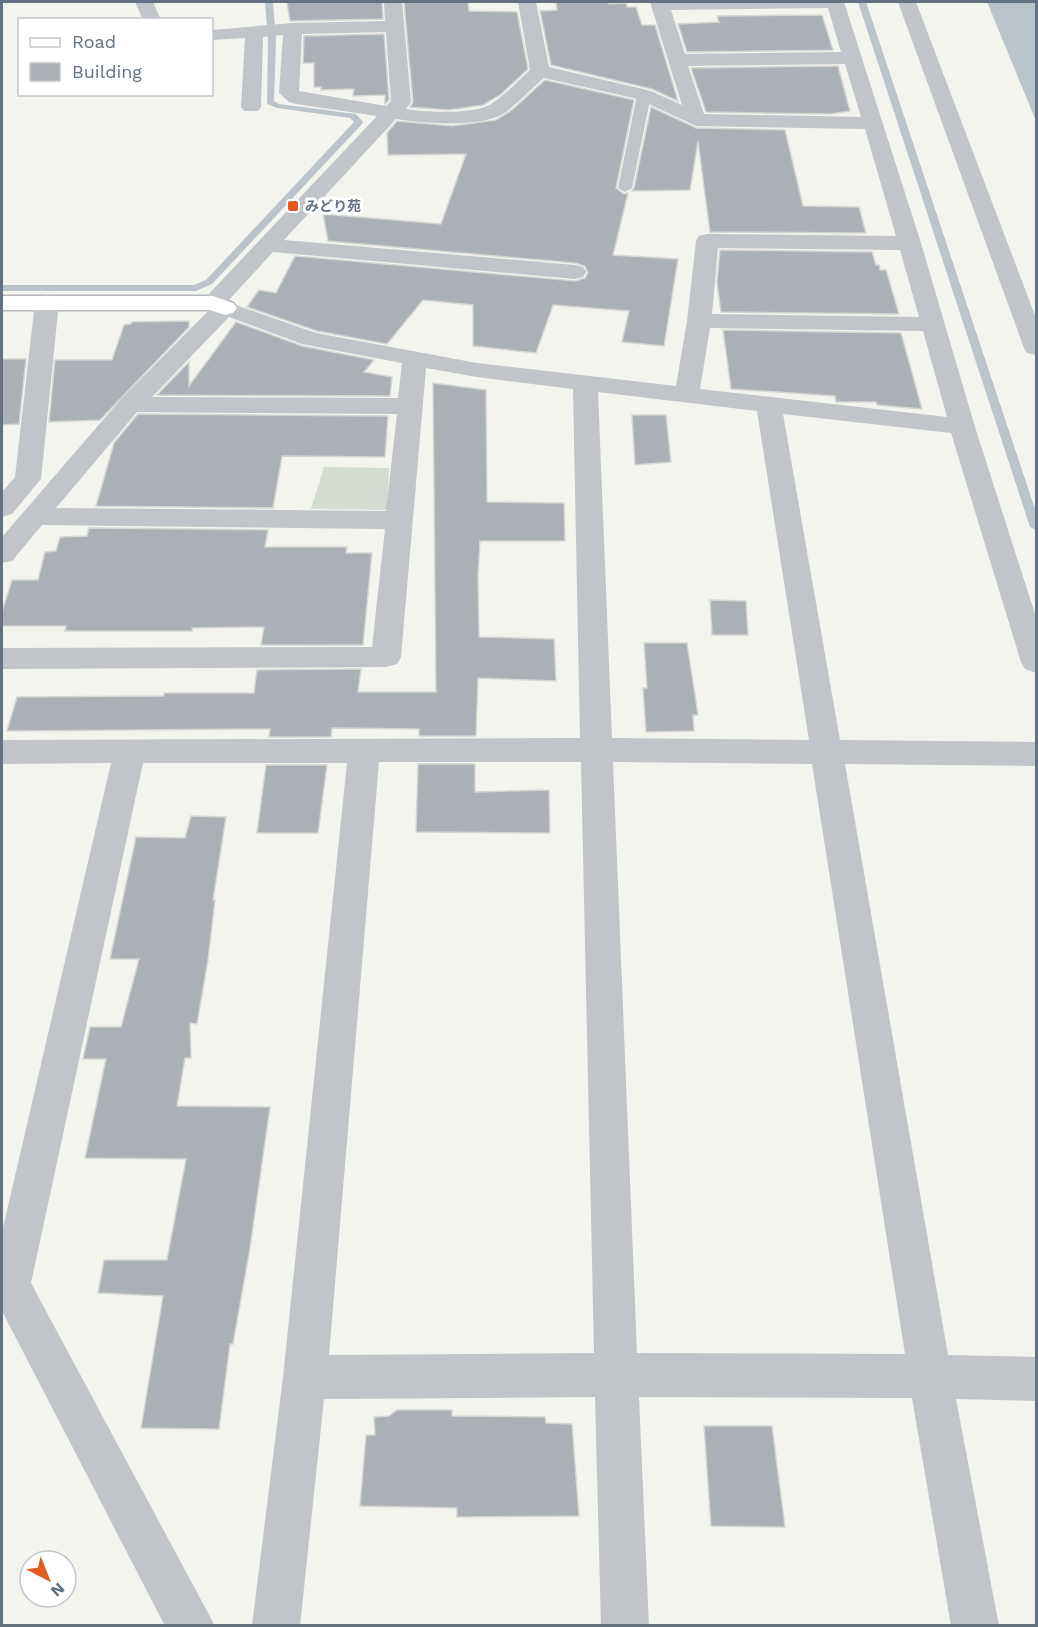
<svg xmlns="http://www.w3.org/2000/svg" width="1038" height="1627" font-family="'Work Sans','Noto Sans JP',sans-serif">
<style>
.green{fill:#d4dbd1}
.water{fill:#bac4ca}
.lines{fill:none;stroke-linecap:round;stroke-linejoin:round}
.stream{fill:#bac4ca;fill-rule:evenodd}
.building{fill:#aab0b6;stroke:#d5d5d2;stroke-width:1.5}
.secondary-casing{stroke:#b4b8bc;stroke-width:3}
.lane{fill:#c1c4c8;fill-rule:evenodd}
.street{fill:#c1c4c8;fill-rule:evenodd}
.secondary{fill:#fff;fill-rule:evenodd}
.poi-dot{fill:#e35b20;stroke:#fff;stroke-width:2}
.labels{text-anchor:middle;stroke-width:6;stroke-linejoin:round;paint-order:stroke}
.far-poi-label{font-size:14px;font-weight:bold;fill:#637181;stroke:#fff;text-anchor:start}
</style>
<rect width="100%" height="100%" fill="#f4f4ef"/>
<polygon class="green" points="324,467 389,468 387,510 311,509"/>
<polygon class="water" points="987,2 1036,2 1036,121"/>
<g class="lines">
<g class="stream">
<polygon points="265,2 273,2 276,38 274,101 279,104 356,114 363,122 362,124 212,284 196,291 2,291 2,285 194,285 206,280 354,122 350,118 277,108 267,104 268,38"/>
<polygon points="858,2 866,2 1036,512 1036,530 1030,527"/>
</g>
</g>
<g class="building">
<polygon points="287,2 382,2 383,19 290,21"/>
<polygon points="404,2 468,2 469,11 517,12 528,69 500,95 483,105 449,110 410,107 413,102"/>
<polygon points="556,2 608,2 609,4 626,3 627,7 636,7 642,25 655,25 678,101 652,89 551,65 540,11 557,10"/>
<polygon points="822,15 833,50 687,52 678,24 719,22 717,16"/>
<polygon points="384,34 389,100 385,104 385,95 353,96 354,89 321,90 321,87 314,87 314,63 303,63 304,36"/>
<polygon points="838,66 850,111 831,114 706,112 691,68"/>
<polygon points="545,80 634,100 616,188 624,194 628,193 613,255 678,259 664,346 622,342 629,311 553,305 536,353 473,346 473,305 423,300 387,344 317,331 247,307 259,290 276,293 295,256 575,281 585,278 588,273 585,266 575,263 328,241 323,214 441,224 466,154 388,155 387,133 397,121 452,126 496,120 512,110"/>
<polygon points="651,107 696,128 785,130 803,206 859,207 866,233 710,232 698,141 690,190 632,191 634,188"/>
<polygon points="720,250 872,252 876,265 879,265 880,270 886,270 899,314 721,312 717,283"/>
<polygon points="189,321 189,327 100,420 49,422 55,360 112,360 124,325 131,324 132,322"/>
<polygon points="236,322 302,346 374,360 364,372 392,377 390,396 157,395 189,362 189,386"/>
<polygon points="723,330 901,333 922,409 877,405 876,402 836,402 835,396 731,389"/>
<polygon points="2,359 26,359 19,424 2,425"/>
<polygon points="433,383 486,390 487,502 564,503 565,541 480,541 478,576 479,637 554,639 556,681 478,678 476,736 419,736 419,729 332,728 331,737 269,737 270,729 7,731 17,697 164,696 164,693 254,693 257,670 361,669 358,692 436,692"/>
<polygon points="138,414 388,416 385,457 282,456 273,508 96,506 114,443"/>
<polygon points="632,415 666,415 671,462 635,465"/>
<polygon points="89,528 268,530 265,547 347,547 346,553 372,553 363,645 261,645 264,627 192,628 192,631 65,631 66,626 2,626 2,612 12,580 38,580 45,552 56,551 60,537 87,536"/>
<polygon points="710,600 746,601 748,635 712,635"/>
<polygon points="644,643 687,643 698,715 693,715 694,731 646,732 643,688 647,688"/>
<polygon points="418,764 475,764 475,792 549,790 550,833 416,832"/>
<polygon points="266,765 327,765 318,833 257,833"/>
<polygon points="191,816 226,817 213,900 215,900 208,960 197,1024 190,1023 191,1058 185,1058 177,1106 270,1107 250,1248 233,1344 230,1344 219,1429 141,1428 163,1296 98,1293 104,1260 167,1260 186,1159 85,1158 106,1059 83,1059 90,1027 121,1027 139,959 110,959 136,837 185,838"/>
<polygon points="397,1410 452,1410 452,1416 545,1417 546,1423 572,1424 579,1516 457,1517 457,1508 360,1506 366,1435 375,1435 374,1417 389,1416"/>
<polygon points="704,1426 772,1426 785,1527 711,1526"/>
</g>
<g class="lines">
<defs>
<polygon id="secondary" points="2,296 213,296 233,303 237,308 233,313 225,315 210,310 2,310"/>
</defs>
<use href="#secondary" class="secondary-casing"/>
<polygon class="lane" points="644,91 651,95 632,188 625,192 618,188 637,95"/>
<g class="street">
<polygon points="135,2 153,2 161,20 143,20"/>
<path d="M384 2H402L411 102 406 109C425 112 474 115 491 104 505 95 518 81 530 70L518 2H536L549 67 651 91 682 105 650 2H844L921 243 975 427 1036 617V673L1025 669 1021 662 951 433 783 414 840 740 1036 742V766L845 764 948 1355 1036 1357V1401L956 1399 999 1626H951L912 1398 639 1397 649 1626H601L595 1397 324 1399 300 1626H252L283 1377 347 763H143L31 1283 215 1626H165L2 1311V1232L111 763 2 764V740L580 738 573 389 477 377 426 368 401 657 397 664 386 667 2 669V648L372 647 385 529 42 525 12 561 2 563V537L121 399 210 309 205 308 201 303 205 298 377 116 296 104 289 102 279 93 283 35 263 37 261 107 258 111H244L241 107 245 38 212 40V30L293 23 385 21ZM828 8 841 52 685 54 671 10ZM386 32 391 101 386 106 299 91 302 34ZM845 64 861 117 704 114 688 66ZM544 78 638 99 696 126 865 129 896 236 707 234 699 236 696 241 687 321 676 386 477 363 316 333 227 302 273 252 575 279 583 277 586 272 583 267 575 265 284 240 396 119C423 123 482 129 506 112 519 102 531 89 544 78ZM718 248 900 250 919 317 712 314ZM229 317 302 344 402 363 398 398 152 397ZM710 328 923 331 947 417 700 389ZM598 392 757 411 809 740 612 738ZM137 412 397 414 386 511 56 508ZM379 762H581L594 1353 329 1355ZM613 762 812 764 905 1354 637 1353Z"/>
<polygon points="898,2 916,2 1036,318 1036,355 1027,353 1024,348"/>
<polygon points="47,295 55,297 59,302 41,479 12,514 2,517 2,492 15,477 35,302 39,297"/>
</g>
<use href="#secondary" class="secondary"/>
</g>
<rect class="poi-dot" x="287" y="200" width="12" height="12" rx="3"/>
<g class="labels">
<g class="far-poi-label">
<text x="305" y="211">みどり苑</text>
</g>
</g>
<rect width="1038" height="1627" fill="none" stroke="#637181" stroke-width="6"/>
<rect x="18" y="18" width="195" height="78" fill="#ffffff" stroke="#c1c6cd" stroke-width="1.5"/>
<rect x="30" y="38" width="30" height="9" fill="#ffffff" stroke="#c1c6cd" stroke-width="1.5"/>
<text x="72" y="48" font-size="18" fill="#637181">Road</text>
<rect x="30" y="63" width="30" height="18" fill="#aab0b6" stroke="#c1c6cd" stroke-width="1.5"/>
<text x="72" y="78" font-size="18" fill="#637181">Building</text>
<g transform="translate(48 1579) rotate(138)"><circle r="28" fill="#ffffff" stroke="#c1c6cd" stroke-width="1.5"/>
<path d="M0-4.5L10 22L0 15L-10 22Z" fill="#e35b20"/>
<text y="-9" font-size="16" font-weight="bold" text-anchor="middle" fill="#637181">N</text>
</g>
</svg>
